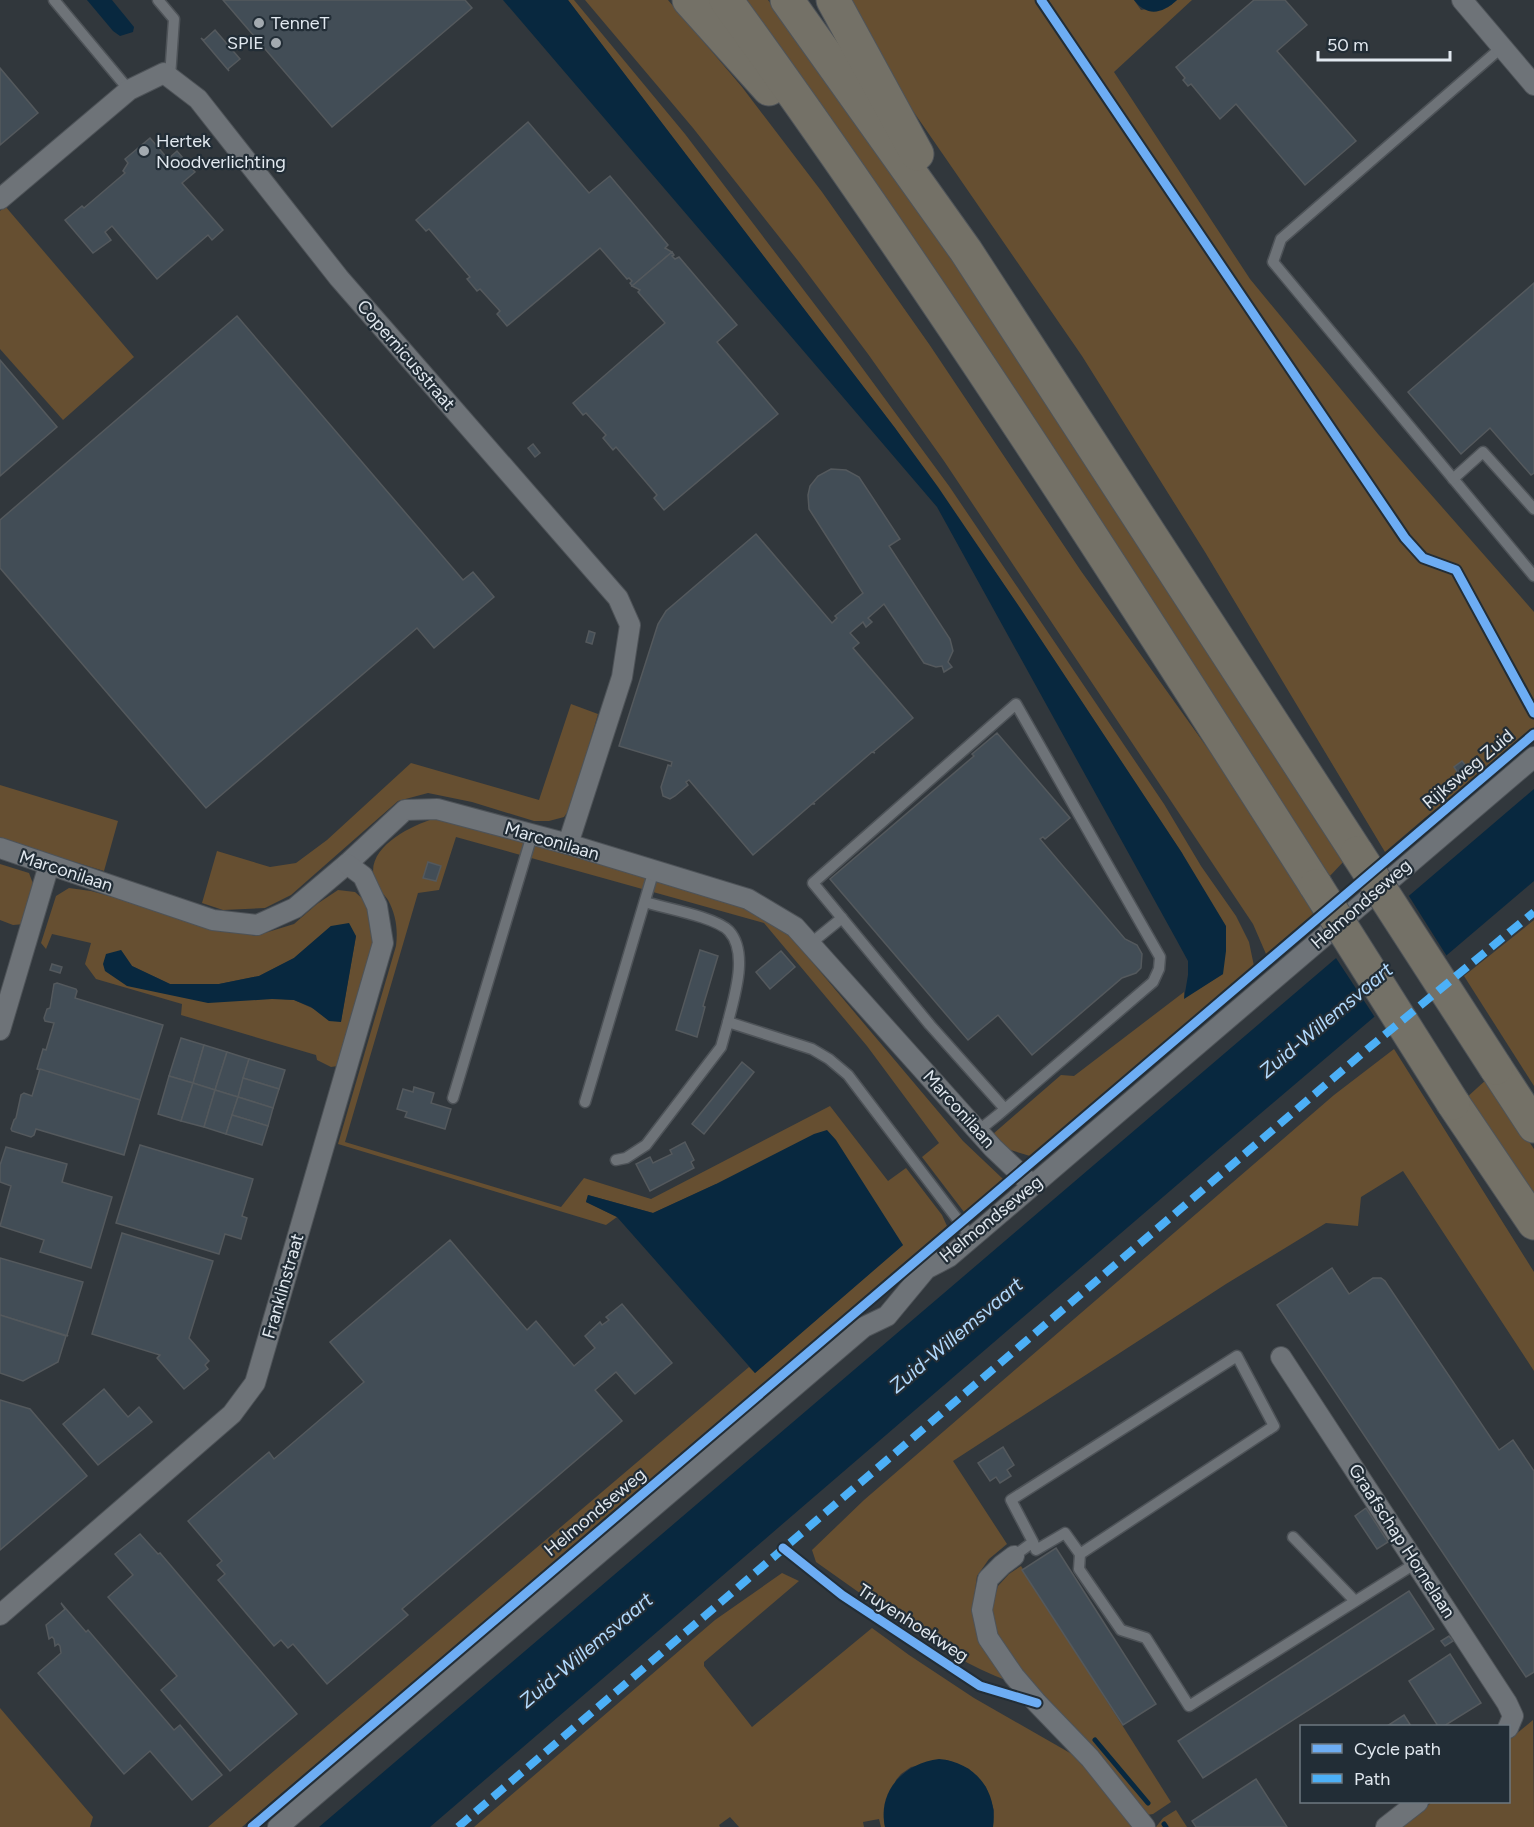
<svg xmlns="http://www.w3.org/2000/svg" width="1534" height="1827" font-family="Figtree,sans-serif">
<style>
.green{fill:#664f31;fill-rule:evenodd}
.water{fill:#08283f}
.pier{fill:#31373c}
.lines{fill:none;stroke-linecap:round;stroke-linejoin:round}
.stream{stroke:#08283f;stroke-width:5}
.building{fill:#424d56;stroke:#54595d;stroke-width:1.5}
.service-casing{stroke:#4e5358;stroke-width:13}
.minor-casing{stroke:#4e5358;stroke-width:22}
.motorway-casing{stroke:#4e5358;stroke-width:35}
.service{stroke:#6e7378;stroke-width:10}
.minor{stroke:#6e7378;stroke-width:20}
.motorway{stroke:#747167;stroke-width:33}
.motorway-bridge-casing{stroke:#4e5358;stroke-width:35;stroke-linecap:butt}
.motorway-bridge{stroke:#747167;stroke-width:33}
.quiet{stroke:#4cb0f7;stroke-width:8;stroke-dasharray:15 8;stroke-linecap:butt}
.cycleway-casing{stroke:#222d36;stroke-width:13}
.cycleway{stroke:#6dadf4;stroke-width:9}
.poi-dot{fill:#a3aab0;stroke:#222d36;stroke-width:2}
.labels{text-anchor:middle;stroke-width:4.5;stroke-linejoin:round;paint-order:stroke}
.poi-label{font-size:18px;fill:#e1e8ef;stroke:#222d36;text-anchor:start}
.street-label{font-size:18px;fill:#e1e8ef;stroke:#222d36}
.water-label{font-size:20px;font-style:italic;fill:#b2d9fc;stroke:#222d36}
</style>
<rect width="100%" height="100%" fill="#31373c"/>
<g class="green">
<polygon points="568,0 574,0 685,134 841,339 949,486 1164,804 1201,866 1236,916 1249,942 1254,966 1030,1156 1004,1148 993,1134 1061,1075 1074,1076 1184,992 1184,998 1223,974 1182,853 1020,608 895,428"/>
<polygon points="585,0 668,0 742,87 822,192 929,344 1081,571 1236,788 1316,912 1266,954 1253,924 944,461 868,354 799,262 693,128"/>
<polygon points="741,0 768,0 897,173 1345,860 1328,878"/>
<polygon points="848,0 1134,0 1141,10 1171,5 1177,0 1192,0 1114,72 1250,279 1378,434 1534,612 1534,734 1426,817 1385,852 1205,552 1082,356 902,95"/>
<polygon points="5,206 134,357 63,420 0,349 0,211"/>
<polygon points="571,704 598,714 571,807 564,817 549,821 534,821 472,802 428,793 398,801 291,895 265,908 223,910 202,903 217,851 270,867 296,863 327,840 411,763 539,800"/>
<polygon points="0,785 118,821 104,871 0,839"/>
<path d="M433 819 457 823 738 904 780 924 963 1141 1003 1179 964 1212 922 1157 939 1143 867 1046 764 923 456 837 439 890 418 893 345 1142 561 1207 584 1178 651 1199 830 1106 888 1181 906 1168 942 1215 947 1226 242 1827H208L749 1367 755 1373 903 1245 716 1184 653 1213 588 1195 586 1202 617 1217 606 1225 338 1144 396 946C398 929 396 915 388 900 384 894 377 888 375 881 363 849 410 826 433 819Z"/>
<polygon points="0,864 29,873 35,889 25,924 13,925 0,920"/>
<path d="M69 888 91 891 255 936 294 924 317 904 338 890 355 892 365 901 378 932 338 1066 331 1067 317 1060 316 1055 181 1015 182 1004 96 979 85 964 91 943 52 934 46 949 41 943 56 896ZM331 926 356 936 341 1021 294 1000 127 985 121 950 132 966 170 984H219L259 976 294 958Z"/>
<polygon points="1534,920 1534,1086 1464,976"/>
<path d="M1394 1049 1534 1272V1371L1403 1171 1361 1197 1358 1226 1326 1223 1226 1284 953 1461 1007 1544 989 1559 977 1576 972 1612 982 1642 1008 1681C971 1667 938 1647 906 1625 892 1616 880 1600 864 1596L816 1562 812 1550 864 1500 1334 1095Z"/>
<polygon points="1487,1079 1534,1149 1534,1199 1465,1099"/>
<polygon points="1021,1566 1171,1802 1153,1814 1147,1815 1020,1671 996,1633 991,1608 998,1586 1009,1574"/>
<polygon points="782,1573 799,1581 704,1662 704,1666 752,1727 872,1628 909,1655 974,1698 1084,1761 1134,1827 993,1827 994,1810 986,1787 969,1769 947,1760 911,1767 901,1774 896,1780 884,1822 885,1827 881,1827 879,1819 863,1822 864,1827 739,1827 730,1817 719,1825 720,1827 474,1827 715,1620"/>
<polygon points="0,1708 93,1817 90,1827 0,1827"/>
<polygon points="1533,1720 1534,1827 1402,1827 1432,1802 1508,1802 1509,1740"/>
<polygon points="1176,1810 1187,1827 1156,1827 1163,1818"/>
</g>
<g class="water">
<polygon points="87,0 112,0 134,27 133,32 120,36 113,31"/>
<polygon points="503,0 568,0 895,428 938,487 1020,608 1182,853 1226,926 1226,951 1223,974 1184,999 1188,975 1188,961 1176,939 937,507"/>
<path d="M1134 0H1177C1162 14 1147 17 1134 0Z"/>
<polygon points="1534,789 1534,881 1220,1148 430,1827 319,1827"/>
<polygon points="349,923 356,936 341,1022 329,1021 311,1007 294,1000 272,999 208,1003 127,986 105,971 103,964 106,954 121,950 132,966 170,984 219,984 259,976 294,958 331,926"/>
<polygon points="827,1130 836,1140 903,1245 755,1373 617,1217 586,1202 588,1195 653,1213 716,1184 814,1134"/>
<path d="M939 1759C975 1762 998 1791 993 1827H885C877 1791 904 1763 939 1759Z"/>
</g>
<polygon class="pier" points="1407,893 1448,958 1376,1019 1334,955"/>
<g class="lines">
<g class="stream">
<polyline points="1095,1740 1148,1803"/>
<polyline points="1164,1824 1166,1827"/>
</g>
</g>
<g class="building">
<polygon points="223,0 465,0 472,8 332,127"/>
<polygon points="1254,0 1285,0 1307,25 1277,51 1356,141 1305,185 1236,104 1220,119 1191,84 1188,86 1183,80 1185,78 1176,67"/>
<polygon points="215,30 240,59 228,69 229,71 201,38 204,40"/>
<polygon points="0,68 38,113 0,145"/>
<polygon points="528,122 589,193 610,176 668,245 665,248 672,252 632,286 630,283 632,281 629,278 627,279 600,248 507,326 497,314 500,311 480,289 477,291 467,279 470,277 429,229 426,231 416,220"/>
<polygon points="150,138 168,159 177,151 195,172 182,183 223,230 212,240 208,235 157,279 112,226 105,232 111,240 93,253 65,220 82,206 84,208 125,173 123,171 128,163 125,159"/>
<polygon points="672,252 674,255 672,256 675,259 679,257 737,325 717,342 778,414 664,510 654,498 657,495 616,447 613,450 603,438 606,435 586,413 583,415 573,403 665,323 638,292 640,290 632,286"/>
<polygon points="1534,283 1534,473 1531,475 1490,428 1461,454 1408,392"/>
<polygon points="237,316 463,580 473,572 494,597 434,648 417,628 206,808 0,568 0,520"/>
<polygon points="0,360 57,427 0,476"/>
<polygon points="533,444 540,453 535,457 528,448"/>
<polygon points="831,469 846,470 859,477 900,539 889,546 950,639 953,651 948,662 952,667 944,672 942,666 936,667 924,663 884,604 868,618 872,622 866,627 863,622 850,633 859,643 853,648 913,718 873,752 875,753 872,752 813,803 815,804 812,804 753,855 689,780 686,782 688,785 675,796 670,799 663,796 661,787 668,765 671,766 672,762 619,746 658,624 666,611 756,534 832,623 837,618 835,616 863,593 809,509 808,495 810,486 818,476"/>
<polygon points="589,631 595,633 592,644 586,642"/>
<polygon points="997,733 1070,818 1045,839 1043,837 1040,839 1125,939 1137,945 1142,954 1141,968 1136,973 1122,978 1032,1055 998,1015 968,1040 830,879 974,756 972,754"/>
<polygon points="1462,761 1467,767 1458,773 1454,767"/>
<polygon points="428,862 441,866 436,881 423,878"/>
<polygon points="700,950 718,956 703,1006 705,1007 697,1037 676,1030"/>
<polygon points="781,951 795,967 770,989 756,972"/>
<polygon points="52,964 62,967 60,973 50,970"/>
<polygon points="57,983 76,989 77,991 75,998 163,1025 140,1100 37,1069 43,1049 46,1050 54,1023 45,1021 44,1018 47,1009 50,1008 54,984"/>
<polygon points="181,1038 204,1045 193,1083 169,1076"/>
<polygon points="204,1045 227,1052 215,1090 193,1083"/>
<polygon points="227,1052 249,1059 238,1097 215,1090"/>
<polygon points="249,1059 285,1070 279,1089 243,1078"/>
<polygon points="742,1062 754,1072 704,1134 692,1124"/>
<polygon points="40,1069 140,1100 124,1155 36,1129 34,1135 31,1137 12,1131 11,1129 14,1120 16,1118 21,1095 24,1093 32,1096"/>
<polygon points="169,1076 193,1083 181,1121 158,1114"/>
<polygon points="243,1078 279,1089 273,1108 238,1097"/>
<polygon points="193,1083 215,1090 204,1127 181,1121"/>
<polygon points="414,1087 434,1093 431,1103 451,1109 445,1129 405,1117 407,1112 397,1109 403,1089 413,1092"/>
<polygon points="215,1090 238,1097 226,1134 204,1127"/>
<polygon points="238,1097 273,1108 268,1126 232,1115"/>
<polygon points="232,1115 268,1126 262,1145 226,1134"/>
<polygon points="685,1142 694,1160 691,1162 694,1168 650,1191 636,1164 650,1157 653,1163 672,1154 670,1150"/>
<polygon points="140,1145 253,1179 242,1216 247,1218 241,1239 225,1234 219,1254 116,1223"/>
<polygon points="6,1147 67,1164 62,1182 112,1197 91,1268 40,1252 44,1240 0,1226 11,1186 0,1182 0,1165"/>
<polygon points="122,1233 213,1261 189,1338 209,1361 205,1365 208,1369 184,1389 157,1358 160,1355 92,1334"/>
<polygon points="450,1240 527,1330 536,1321 574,1366 595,1348 585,1336 600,1322 602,1325 609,1320 606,1317 622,1304 672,1363 635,1394 616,1372 595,1390 622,1421 402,1609 408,1615 327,1684 293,1644 288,1648 281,1640 274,1646 224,1587 218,1580 225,1574 217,1565 222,1561 188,1521 269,1452 274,1459 364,1382 330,1342"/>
<polygon points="0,1258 83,1282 67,1335 68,1336 0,1315"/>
<polygon points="1332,1268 1349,1294 1373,1278 1381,1278 1385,1281 1499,1450 1513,1440 1534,1471 1534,1672 1526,1677 1277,1305"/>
<polygon points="0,1315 66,1336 58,1362 23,1381 0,1373"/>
<polygon points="104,1389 128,1417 139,1407 152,1422 98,1465 63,1424"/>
<polygon points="0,1400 30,1409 87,1476 0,1550"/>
<polygon points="1003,1447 1014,1465 1007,1470 1011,1476 1000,1483 996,1477 990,1481 978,1463"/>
<polygon points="1366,1508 1388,1542 1377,1549 1355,1516"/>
<polygon points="140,1534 158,1554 160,1553 297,1714 230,1771 161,1690 177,1676 108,1597 133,1575 115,1554"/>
<polygon points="1056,1548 1156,1704 1123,1725 1022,1570"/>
<polygon points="1409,1591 1434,1629 1203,1778 1178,1741"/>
<polygon points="61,1603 86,1632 88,1630 174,1730 180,1725 222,1775 192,1800 150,1751 124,1774 38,1673 61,1653 60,1646 58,1644 55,1646 54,1639 52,1637 49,1639 46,1625 65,1609"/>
<polygon points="1449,1636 1453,1641 1445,1646 1441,1641"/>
<polygon points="1450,1654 1481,1703 1444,1726 1438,1726 1409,1681"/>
<polygon points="1404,1715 1411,1726 1387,1726"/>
<polygon points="1256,1779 1287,1827 1196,1827 1192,1821"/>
</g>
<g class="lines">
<defs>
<g id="service">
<polyline points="54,0 129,90"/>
<polyline points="158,0 174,19 170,77"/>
<polyline points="1502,47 1281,239 1273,262 1534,576"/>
<polyline points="1453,479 1483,452 1534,509"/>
<path d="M645 902C664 908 716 917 729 931 749 953 734 997 728 1022"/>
<polyline points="810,944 842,918"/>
<polyline points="453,1098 532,835"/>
<polyline points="585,1102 654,870"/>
<polyline points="978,1131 998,1115 1153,982 1159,969 1160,957 1016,704 813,883 930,1025 1005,1109"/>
<polyline points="616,1160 626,1158 646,1145 721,1047 728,1022 812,1049 829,1059 848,1075 971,1237"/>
<polyline points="1293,1537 1355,1601"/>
<polyline points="1080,1554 1079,1569 1121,1630 1146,1638 1189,1706 1416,1563"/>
<polyline points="1014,1556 1033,1542 1011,1500 1237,1356 1274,1426 1080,1554 1065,1533 1036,1550 1033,1542"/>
</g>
<g id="minor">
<polyline points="1462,0 1534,85"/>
<polyline points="0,199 129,90 164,73 198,99 339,278 618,598 630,625 622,677 568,844"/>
<polyline points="0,848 213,920 257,925 295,908 347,864 405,810 437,809 568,844 748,899 795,927 993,1148 1032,1185"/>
<polyline points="0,1030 49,865"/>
<polyline points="1281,1357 1507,1703 1513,1716 1508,1728"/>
<polyline points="1014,1556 1002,1565 988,1579 982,1610 988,1638 1014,1676 1037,1703 1090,1758 1145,1827"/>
<polyline points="0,1615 232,1414 255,1383 383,943 377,906 363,876 347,864"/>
<polyline points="278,1827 864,1327 887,1316 926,1269 949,1257 1534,757"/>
<polyline points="1386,1827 1418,1802"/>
</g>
<g id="motorway">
<polyline points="689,0 769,89"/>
<path d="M726 0C935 287 1125 587 1316 886"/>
<polyline points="787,0 966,251 1357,853"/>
<polyline points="833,0 917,154"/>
<polyline points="1496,1068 1534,1126"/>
<polyline points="1453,1103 1534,1223"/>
</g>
</defs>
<use href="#service" class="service-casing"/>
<use href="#minor" class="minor-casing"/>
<use href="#motorway" class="motorway-casing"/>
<use href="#service" class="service"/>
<use href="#minor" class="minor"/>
<use href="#motorway" class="motorway"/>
<defs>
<g id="motorway-bridge">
<polyline points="1357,853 1496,1068"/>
<polyline points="1316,886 1453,1103"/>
</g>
</defs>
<use href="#motorway-bridge" class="motorway-bridge-casing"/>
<use href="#motorway-bridge" class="motorway-bridge"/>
<polyline class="quiet" points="458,1827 1365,1051 1534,912"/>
<defs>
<g id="cycleway">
<polyline points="1041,0 1405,538 1423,558 1456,570 1534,713"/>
<polyline points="783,1548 842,1595 980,1686 1037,1703"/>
<polyline points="252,1827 1534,734"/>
</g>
</defs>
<use href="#cycleway" class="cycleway-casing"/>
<use href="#cycleway" class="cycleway"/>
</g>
<g class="poi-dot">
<circle cx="259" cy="23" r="6"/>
<circle cx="276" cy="43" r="6"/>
<circle cx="144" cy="151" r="6"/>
</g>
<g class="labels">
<g class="poi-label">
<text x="271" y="29">TenneT</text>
<text x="264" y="49" text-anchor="end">SPIE</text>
<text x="156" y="147">Hertek<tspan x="156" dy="21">Noodverlichting</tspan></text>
</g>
<g class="street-label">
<text transform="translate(406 355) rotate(49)" y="6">Copernicusstraat</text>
<text transform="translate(1468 769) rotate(-40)" y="6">Rijksweg Zuid</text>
<text transform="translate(552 841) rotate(16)" y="6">Marconilaan</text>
<text transform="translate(66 871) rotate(18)" y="6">Marconilaan</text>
<text transform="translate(1361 904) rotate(-41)" y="6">Helmondseweg</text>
<text transform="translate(959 1109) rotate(48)" y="6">Marconilaan</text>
<text transform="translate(991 1219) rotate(-39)" y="6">Helmondseweg</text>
<text transform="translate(283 1286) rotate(-74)" y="6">Franklinstraat</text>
<text transform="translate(595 1512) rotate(-40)" y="6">Helmondseweg</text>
<text transform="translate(1402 1541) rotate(57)" y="6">Graafschap Hornelaan</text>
<text transform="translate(913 1623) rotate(33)" y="6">Truyenhoekweg</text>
</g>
<g class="water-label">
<text transform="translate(1326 1020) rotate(-40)" y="7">Zuid-Willemsvaart</text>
<text transform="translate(956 1335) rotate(-40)" y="7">Zuid-Willemsvaart</text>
<text transform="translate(586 1650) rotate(-40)" y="7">Zuid-Willemsvaart</text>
</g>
</g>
<rect x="1300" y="1725" width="210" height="78" fill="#222d36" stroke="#6e7880" stroke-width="1.5"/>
<rect x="1312" y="1744" width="30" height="9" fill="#6dadf4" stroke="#6e7880" stroke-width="1.5"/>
<text x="1354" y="1755" font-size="18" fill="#e1e8ef">Cycle path</text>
<rect x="1312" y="1774" width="30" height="9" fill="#4cb0f7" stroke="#6e7880" stroke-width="1.5"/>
<text x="1354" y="1785" font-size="18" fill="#e1e8ef">Path</text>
<path d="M1318 51v9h132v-9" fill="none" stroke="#e1e8ef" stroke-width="3"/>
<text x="1327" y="51" font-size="18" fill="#e1e8ef" stroke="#222d36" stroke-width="4.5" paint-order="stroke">50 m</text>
</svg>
